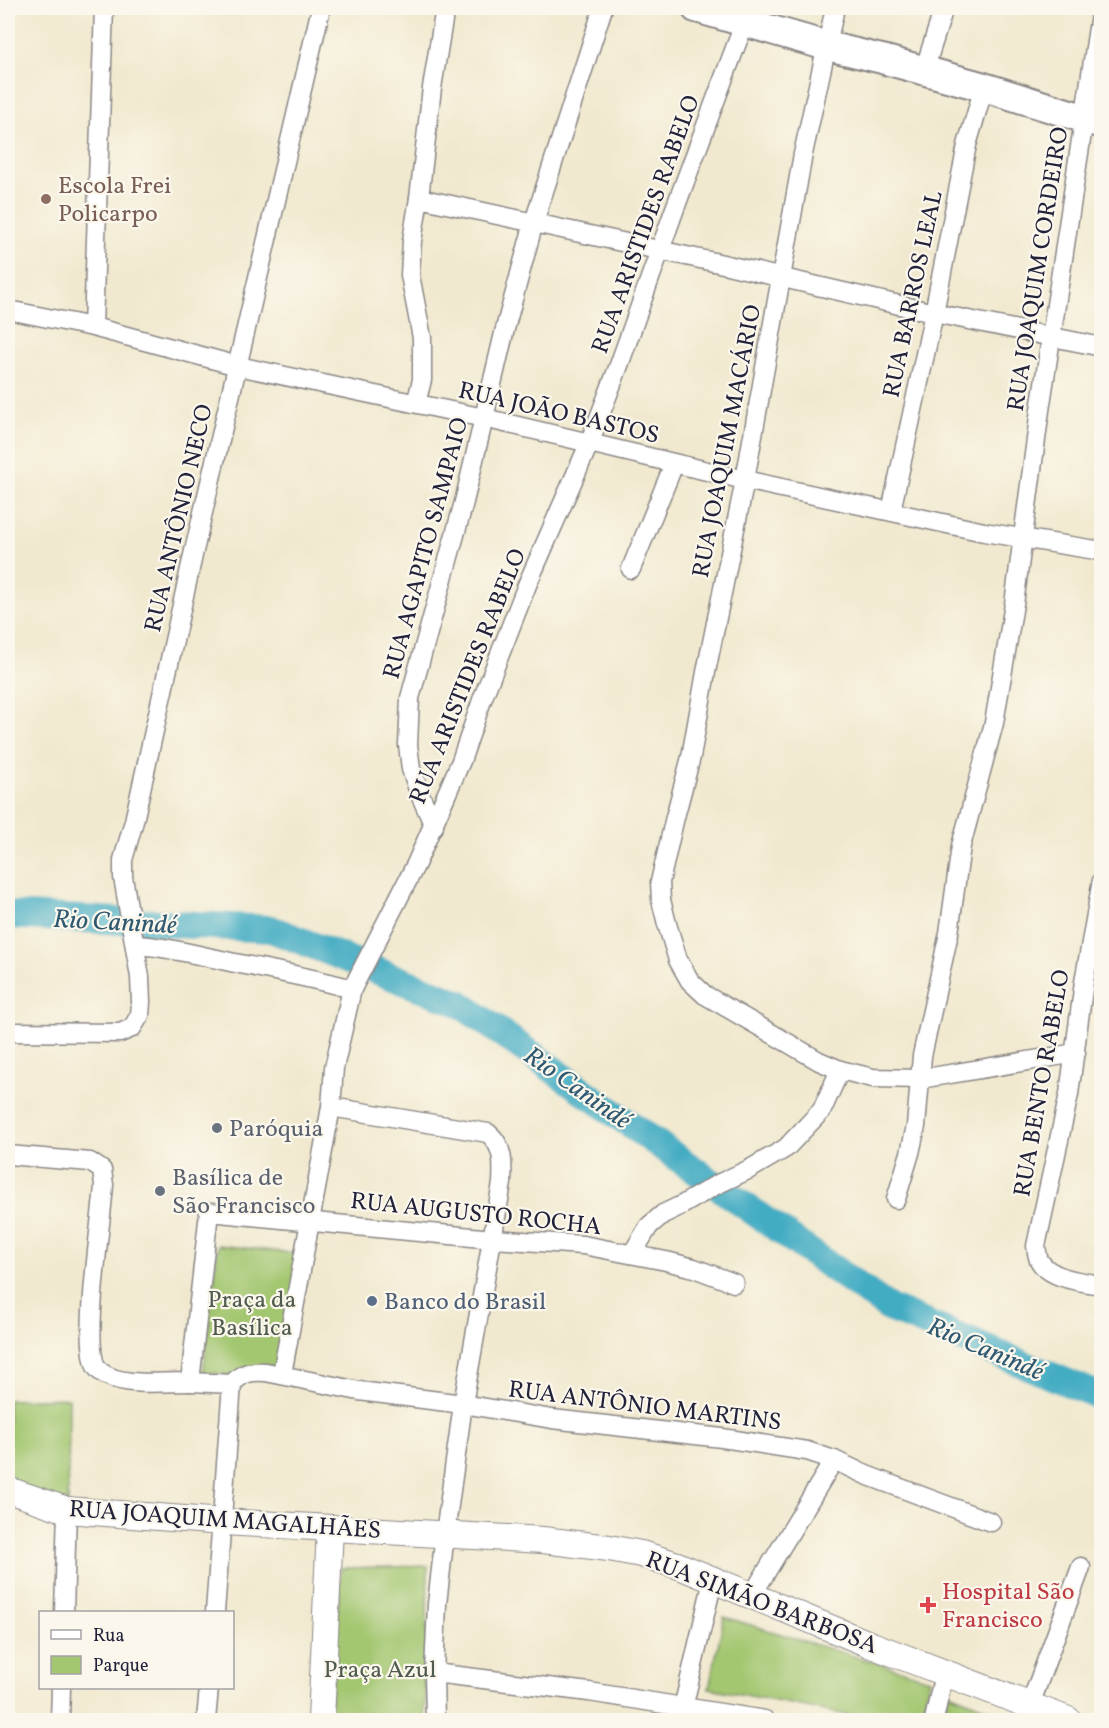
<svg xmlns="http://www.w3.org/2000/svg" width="1109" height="1728" font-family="Vollkorn,serif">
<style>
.green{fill:#a3c670;stroke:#627456;stroke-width:1.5}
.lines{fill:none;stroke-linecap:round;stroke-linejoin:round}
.canal{stroke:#43acc3;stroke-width:16}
.river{stroke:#43acc3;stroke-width:28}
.street-casing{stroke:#8a8685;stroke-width:21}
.secondary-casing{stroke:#8a8685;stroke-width:28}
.primary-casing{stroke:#8a8685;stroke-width:32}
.street{stroke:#fff;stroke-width:18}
.secondary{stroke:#fff;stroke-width:26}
.primary{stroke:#fff;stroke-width:28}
.education-dot{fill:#8d6e63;stroke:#fbf7ec;stroke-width:2}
.worship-dot{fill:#6b7280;stroke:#fbf7ec;stroke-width:2}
.service-dot{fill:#5c6f8a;stroke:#fbf7ec;stroke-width:2}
.health-dot{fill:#e0444e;stroke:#fbf7ec;stroke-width:2}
.labels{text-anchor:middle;stroke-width:4.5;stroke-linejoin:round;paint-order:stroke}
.education-label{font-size:24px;fill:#785e54;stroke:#fbf7ec;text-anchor:start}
.street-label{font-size:24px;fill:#22223b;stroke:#fbf7ec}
.worship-label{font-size:24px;fill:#5b616d;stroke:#fbf7ec;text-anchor:start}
.park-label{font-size:24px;fill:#4f5b4e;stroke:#fbf7ec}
.service-label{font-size:24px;fill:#4e5e75;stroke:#fbf7ec;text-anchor:start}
.health-label{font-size:24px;fill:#be3a42;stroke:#fbf7ec;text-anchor:start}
.water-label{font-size:26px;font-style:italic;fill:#2f5971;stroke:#fbf7ec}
</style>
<rect width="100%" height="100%" fill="#fbf7ec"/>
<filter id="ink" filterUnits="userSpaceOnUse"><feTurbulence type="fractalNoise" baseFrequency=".0167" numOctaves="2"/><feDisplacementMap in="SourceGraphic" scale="12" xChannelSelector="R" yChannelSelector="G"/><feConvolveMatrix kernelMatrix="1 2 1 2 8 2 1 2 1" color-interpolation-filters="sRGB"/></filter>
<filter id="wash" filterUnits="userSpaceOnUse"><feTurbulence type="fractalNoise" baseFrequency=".008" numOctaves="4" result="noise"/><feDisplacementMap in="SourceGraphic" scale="24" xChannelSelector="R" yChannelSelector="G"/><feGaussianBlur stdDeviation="1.35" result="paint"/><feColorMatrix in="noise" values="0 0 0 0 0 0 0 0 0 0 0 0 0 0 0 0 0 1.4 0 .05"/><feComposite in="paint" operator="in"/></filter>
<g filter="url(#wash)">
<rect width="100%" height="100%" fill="#f1e9cf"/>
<g class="green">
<polygon points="218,1245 300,1254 286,1382 203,1372"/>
<polygon points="69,1398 68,1505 8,1486 8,1400"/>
<polygon points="428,1566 425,1720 329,1720 341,1568"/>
<polygon points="724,1617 930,1679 922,1720 872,1720 709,1688"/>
<polygon points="949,1693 1017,1720 941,1720"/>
</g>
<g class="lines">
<polyline class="canal" points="1093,1394 1102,1390"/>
<polyline class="river" points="8,915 271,929 459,1003 889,1308 1102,1397"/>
</g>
</g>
<g filter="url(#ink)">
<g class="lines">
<defs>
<g id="street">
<polyline points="835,8 803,154 745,480 706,672 691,757 675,817 660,882 661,900 667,924 678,960 690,981 705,995 819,1061 840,1070 873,1078 920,1079 1076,1053"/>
<polyline points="924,71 944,8"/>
<polyline points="419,198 723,264 934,313 1102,347"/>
<polyline points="8,310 93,327 238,366 484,418 745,480 984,532 1102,551"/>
<polyline points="93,327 104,8"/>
<polyline points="416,403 422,380 422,338 410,275 412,241 419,198 432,88 445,8"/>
<polyline points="891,511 934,313 967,145 984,87"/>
<polyline points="631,569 674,464"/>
<polyline points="434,826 419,792 411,769 408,745 410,698 464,502 505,329 534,222 603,8"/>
<path d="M1102 880 1084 982 1069 1094 1036 1246C1037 1250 1037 1256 1039 1260 1049 1279 1083 1282 1102 1285"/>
<path d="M135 945C165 946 196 955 226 961 268 970 310 977 352 989"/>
<polyline points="8,1032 120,1033 132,1028 140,1015 141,1002 140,977 123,877 123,860 134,821 194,551 321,8"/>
<path d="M331 1107 488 1133C504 1146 503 1164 502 1183L463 1404 445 1534 437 1604 434 1673 435 1720"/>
<path d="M8 1155 90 1162 102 1170 104 1185C102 1218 82 1345 97 1368 99 1371 105 1375 108 1376 127 1386 168 1382 190 1382L209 1212 493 1239 583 1245 666 1261 694 1268 734 1283"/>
<polyline points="896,1199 910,1153 916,1126 922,1056 949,933 961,846 994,723 1014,604 1039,417 1101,8"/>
<polyline points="632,1254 649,1226 663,1214 682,1205 716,1185 750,1169 786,1148 822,1110 840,1070"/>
<polyline points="282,1374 331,1107 334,1068 352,989 416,864 461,761 482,700 527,585 589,444 618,368 674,211 750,8"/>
<path d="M190 1382 232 1384C242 1372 252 1371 266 1372L359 1391 463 1404 552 1419 722 1438 807 1451 834 1460 866 1475 991 1522"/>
<polyline points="751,1597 834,1460"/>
<polyline points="64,1612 67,1510"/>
<polyline points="215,1612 232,1384"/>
<polyline points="434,1673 589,1692 765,1720"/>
<polyline points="1030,1705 1081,1567"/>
<polyline points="683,1708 713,1580"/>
<polyline points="60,1720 61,1688"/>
<polyline points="206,1720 209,1688"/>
<polyline points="934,1720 944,1673"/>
</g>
<g id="secondary">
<polyline points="8,1490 67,1510 223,1522 543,1540 609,1548 641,1554 677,1565 869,1644 1068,1720"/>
<polyline points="321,1720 330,1528"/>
</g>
<polyline id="primary" points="696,8 827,46 882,59 984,87 1102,124"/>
</defs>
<use href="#street" class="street-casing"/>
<use href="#secondary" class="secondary-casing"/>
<use href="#primary" class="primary-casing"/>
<use href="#street" class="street"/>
<use href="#secondary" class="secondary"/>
<use href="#primary" class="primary"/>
</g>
</g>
<circle class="education-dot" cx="46" cy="199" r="6"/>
<g class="worship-dot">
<circle cx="217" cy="1128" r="6"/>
<circle cx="160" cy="1191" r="6"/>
</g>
<circle class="service-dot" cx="372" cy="1301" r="6"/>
<path class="health-dot" d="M925 1596h6v6h6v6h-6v6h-6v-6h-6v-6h6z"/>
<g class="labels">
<g class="education-label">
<text x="58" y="193">Escola Frei<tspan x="58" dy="28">Policarpo</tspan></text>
</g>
<g class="street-label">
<text transform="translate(645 224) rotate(-70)" y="8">RUA ARISTIDES RABELO</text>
<text transform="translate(1037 269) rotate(-81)" y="8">RUA JOAQUIM CORDEIRO</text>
<text transform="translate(912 294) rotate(-78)" y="8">RUA BARROS LEAL</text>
<text transform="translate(559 412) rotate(13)" y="8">RUA JOÃO BASTOS</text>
<text transform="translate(726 441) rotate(-79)" y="8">RUA JOAQUIM MACÁRIO</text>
<text transform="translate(178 518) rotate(-77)" y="8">RUA ANTÔNIO NECO</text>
<text transform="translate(425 548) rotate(-75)" y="8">RUA AGAPITO SAMPAIO</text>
<text transform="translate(467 676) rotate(-68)" y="8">RUA ARISTIDES RABELO</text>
<text transform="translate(1041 1083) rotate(-80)" y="8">RUA BENTO RABELO</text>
<text transform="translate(476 1213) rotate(6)" y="8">RUA AUGUSTO ROCHA</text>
<text transform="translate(645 1405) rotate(7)" y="8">RUA ANTÔNIO MARTINS</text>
<text transform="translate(225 1519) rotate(4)" y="8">RUA JOAQUIM MAGALHÃES</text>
<text transform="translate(762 1602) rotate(21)" y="8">RUA SIMÃO BARBOSA</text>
</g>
<g class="worship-label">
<text x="229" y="1136">Paróquia</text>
<text x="172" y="1185">Basílica de<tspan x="172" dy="28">São Francisco</tspan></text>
</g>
<g class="park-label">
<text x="252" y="1307">Praça da<tspan x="252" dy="28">Basílica</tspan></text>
<text x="380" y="1677">Praça Azul</text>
</g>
<g class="service-label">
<text x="384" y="1309">Banco do Brasil</text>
</g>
<g class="health-label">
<text x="942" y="1599">Hospital São<tspan x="942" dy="28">Francisco</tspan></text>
</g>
<g class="water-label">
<text transform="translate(115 921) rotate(3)" y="9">Rio Canindé</text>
<text transform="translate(578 1087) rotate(35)" y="9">Rio Canindé</text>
<text transform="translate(986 1348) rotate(23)" y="9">Rio Canindé</text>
</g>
</g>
<rect width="1109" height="1728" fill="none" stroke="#fbf7ec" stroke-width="30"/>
<rect x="39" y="1611" width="195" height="78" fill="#fbf7ec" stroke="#a4a2a5" stroke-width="1.5"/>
<rect x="51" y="1630" width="30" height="9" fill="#ffffff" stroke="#a4a2a5" stroke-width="1.5"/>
<text x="93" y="1641" font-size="18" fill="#22223b">Rua</text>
<rect x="51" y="1656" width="30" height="18" fill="#a3c670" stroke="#a4a2a5" stroke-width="1.5"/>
<text x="93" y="1671" font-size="18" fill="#22223b">Parque</text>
</svg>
